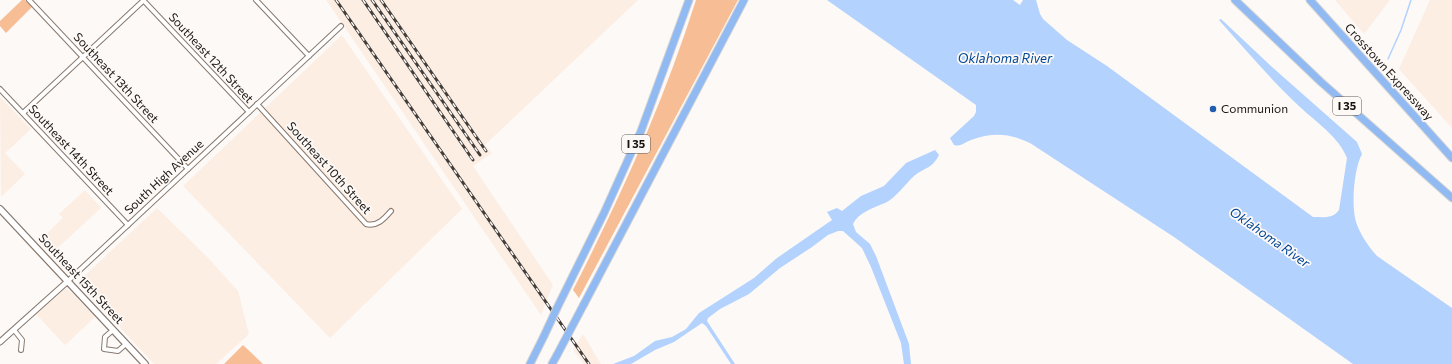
<svg xmlns="http://www.w3.org/2000/svg" width="1452" height="364" font-family="Commissioner,sans-serif">
<style>
.built{fill:#fdeee4}
.green{fill:#f7bd94}
.water{fill:#b3d2fe}
.lines{fill:none;stroke-linecap:round;stroke-linejoin:round}
.stream{stroke:#b3d2fe;stroke-width:1.5}
.minor-casing{stroke:#88796e;stroke-width:6}
.tertiary-casing{stroke:#88796e;stroke-width:7}
.secondary-casing{stroke:#88796e;stroke-width:8}
.motorway-casing{stroke:#d6d5d4;stroke-width:9}
.minor{stroke:#fff;stroke-width:4}
.tertiary{stroke:#fff;stroke-width:5}
.secondary{stroke:#fff;stroke-width:5.5}
.motorway{stroke:#91baf3;stroke-width:7}
.rail-casing{stroke:#433e3a;stroke-width:3}
.rail{stroke:#fcf9f6;stroke-width:1.5;stroke-dasharray:4.5;stroke-linecap:butt}
.motorway-bridge-casing{stroke:#d6d5d4;stroke-width:9;stroke-linecap:butt}
.motorway-bridge{stroke:#91baf3;stroke-width:7}
.poi-dot{fill:#205daf;stroke:#fcf9f6;stroke-width:1.5}
.labels{text-anchor:middle;stroke-width:3.5;stroke-linejoin:round;paint-order:stroke}
.shield{fill:#fcf9f6;stroke:#5e5955;stroke-width:1}
.shield-label{font-size:11px;font-weight:bold;fill:#1a1410}
.street-label{font-size:12px;fill:#1a1410;stroke:#fcf9f6}
.poi-label{font-size:12px;fill:#1a1410;stroke:#fcf9f6;text-anchor:start}
.water-label{font-size:13px;font-style:italic;fill:#014697;stroke:#fcf9f6}
</style>
<rect width="100%" height="100%" fill="#fcf9f6"/>
<g class="built">
<polygon points="326,0 638,0 485,145 492,153 473,166 553,285 541,315"/>
<polygon points="1335,0 1390,0 1364,34"/>
<polygon points="1430,0 1452,0 1452,128 1399,69"/>
<polygon points="342,35 462,209 330,338 183,186"/>
<polygon points="0,97 31,129 5,153 25,174 1,197"/>
<polygon points="85,190 101,208 53,252 41,239 63,218 59,214"/>
<polygon points="157,208 208,258 238,291 249,334 216,364 154,364 78,282"/>
<polygon points="65,289 70,291 95,317 65,345 36,314"/>
<polygon points="583,334 601,364 584,364 573,350"/>
</g>
<g class="green">
<polygon points="22,0 25,0 32,7 6,33 0,26 0,21"/>
<path d="M696 0H738L579 298 573 290C621 196 664 101 696 0Z"/>
<polygon points="243,345 263,364 224,364"/>
</g>
<g class="water">
<path d="M827 0H1013L1020 5 1023 0H1036L1040 14 1043 19 1067 40 1107 66 1313 217C1323 217 1333 219 1339 210L1347 158C1339 137 1316 122 1300 107 1271 80 1245 49 1219 20L1221 19 1272 67 1357 142 1362 154C1354 168 1351 206 1356 222 1360 234 1368 246 1377 256L1452 308V364H1353L1174 237 1030 143C1010 133 992 132 971 140 965 142 961 147 954 145L950 138 974 116 976 112V105Z"/>
<path d="M935 150 939 155C932 169 925 167 914 176 905 184 896 198 885 203 873 208 859 212 853 224L856 232 870 244 876 256 909 344 911 364H904L901 343 871 267 862 248 843 231H838L828 235 812 247 780 268 749 294 720 309 708 318 707 321 735 364H731L706 326 702 323 674 342 655 350 631 364H613L634 356 655 341 672 337 686 329 699 313 754 278 777 258 832 220 827 212 837 208 842 211 861 196 884 186 906 163Z"/>
</g>
<g class="lines">
<polyline class="stream" points="1388,59 1401,30 1411,0"/>
<defs>
<g id="minor">
<polyline points="29,0 188,169"/>
<polyline points="143,0 249,112"/>
<polyline points="256,0 309,56"/>
<polyline points="0,89 128,225"/>
<path d="M257 104 366 224C377 227 384 219 391 211"/>
<polyline points="23,113 144,0"/>
<polyline points="68,281 341,26"/>
<polyline points="14,330 22,340 21,350"/>
<polyline points="113,330 105,337 104,349 118,351 126,344"/>
</g>
<polyline id="tertiary" points="0,342 68,281"/>
<polyline id="secondary" points="0,209 145,364"/>
<g id="motorway">
<polyline points="1235,0 1321,82 1452,198"/>
<polyline points="1310,0 1452,158"/>
<polyline points="584,304 744,0"/>
<polyline points="557,308 604,213 641,131 689,0"/>
<polyline points="530,364 544,336"/>
<polyline points="552,364 557,355"/>
</g>
</defs>
<use href="#minor" class="minor-casing"/>
<use href="#tertiary" class="tertiary-casing"/>
<use href="#secondary" class="secondary-casing"/>
<use href="#motorway" class="motorway-casing"/>
<use href="#minor" class="minor"/>
<use href="#tertiary" class="tertiary"/>
<use href="#secondary" class="secondary"/>
<use href="#motorway" class="motorway"/>
<defs>
<g id="rail">
<polyline points="336,0 589,364"/>
<polyline points="363,0 473,160"/>
<polyline points="372,0 480,155"/>
<polyline points="381,0 486,151"/>
</g>
</defs>
<use href="#rail" class="rail-casing"/>
<use href="#rail" class="rail"/>
<defs>
<g id="motorway-bridge">
<polyline points="544,336 557,308"/>
<polyline points="557,355 584,304"/>
</g>
</defs>
<use href="#motorway-bridge" class="motorway-bridge-casing"/>
<use href="#motorway-bridge" class="motorway-bridge"/>
</g>
<circle class="poi-dot" cx="1213" cy="109" r="4"/>
<g class="labels">
<g class="shield">
<rect x="1333" y="97" width="28" height="18" rx="3"/>
<rect x="622" y="135" width="28" height="18" rx="3"/>
</g>
<g class="shield-label">
<text x="1347" y="110">I 35</text>
<text x="636" y="148">I 35</text>
</g>
<g class="street-label">
<text transform="translate(211 58) rotate(47)" y="4">Southeast 12th Street</text>
<text transform="translate(1389 72) rotate(48)" y="4">Crosstown Expressway</text>
<text transform="translate(116 78) rotate(47)" y="4">Southeast 13th Street</text>
<text transform="translate(71 150) rotate(47)" y="4">Southeast 14th Street</text>
<text transform="translate(329 168) rotate(48)" y="4">Southeast 10th Street</text>
<text transform="translate(164 177) rotate(-43)" y="4">South High Avenue</text>
<text transform="translate(81 279) rotate(47)" y="4">Southeast 15th Street</text>
</g>
<g class="poi-label">
<text x="1221" y="113">Communion</text>
</g>
<g class="water-label">
<text x="1005" y="63">Oklahoma River</text>
<text transform="translate(1270 237) rotate(35)" y="5">Oklahoma River</text>
</g>
</g>
</svg>
